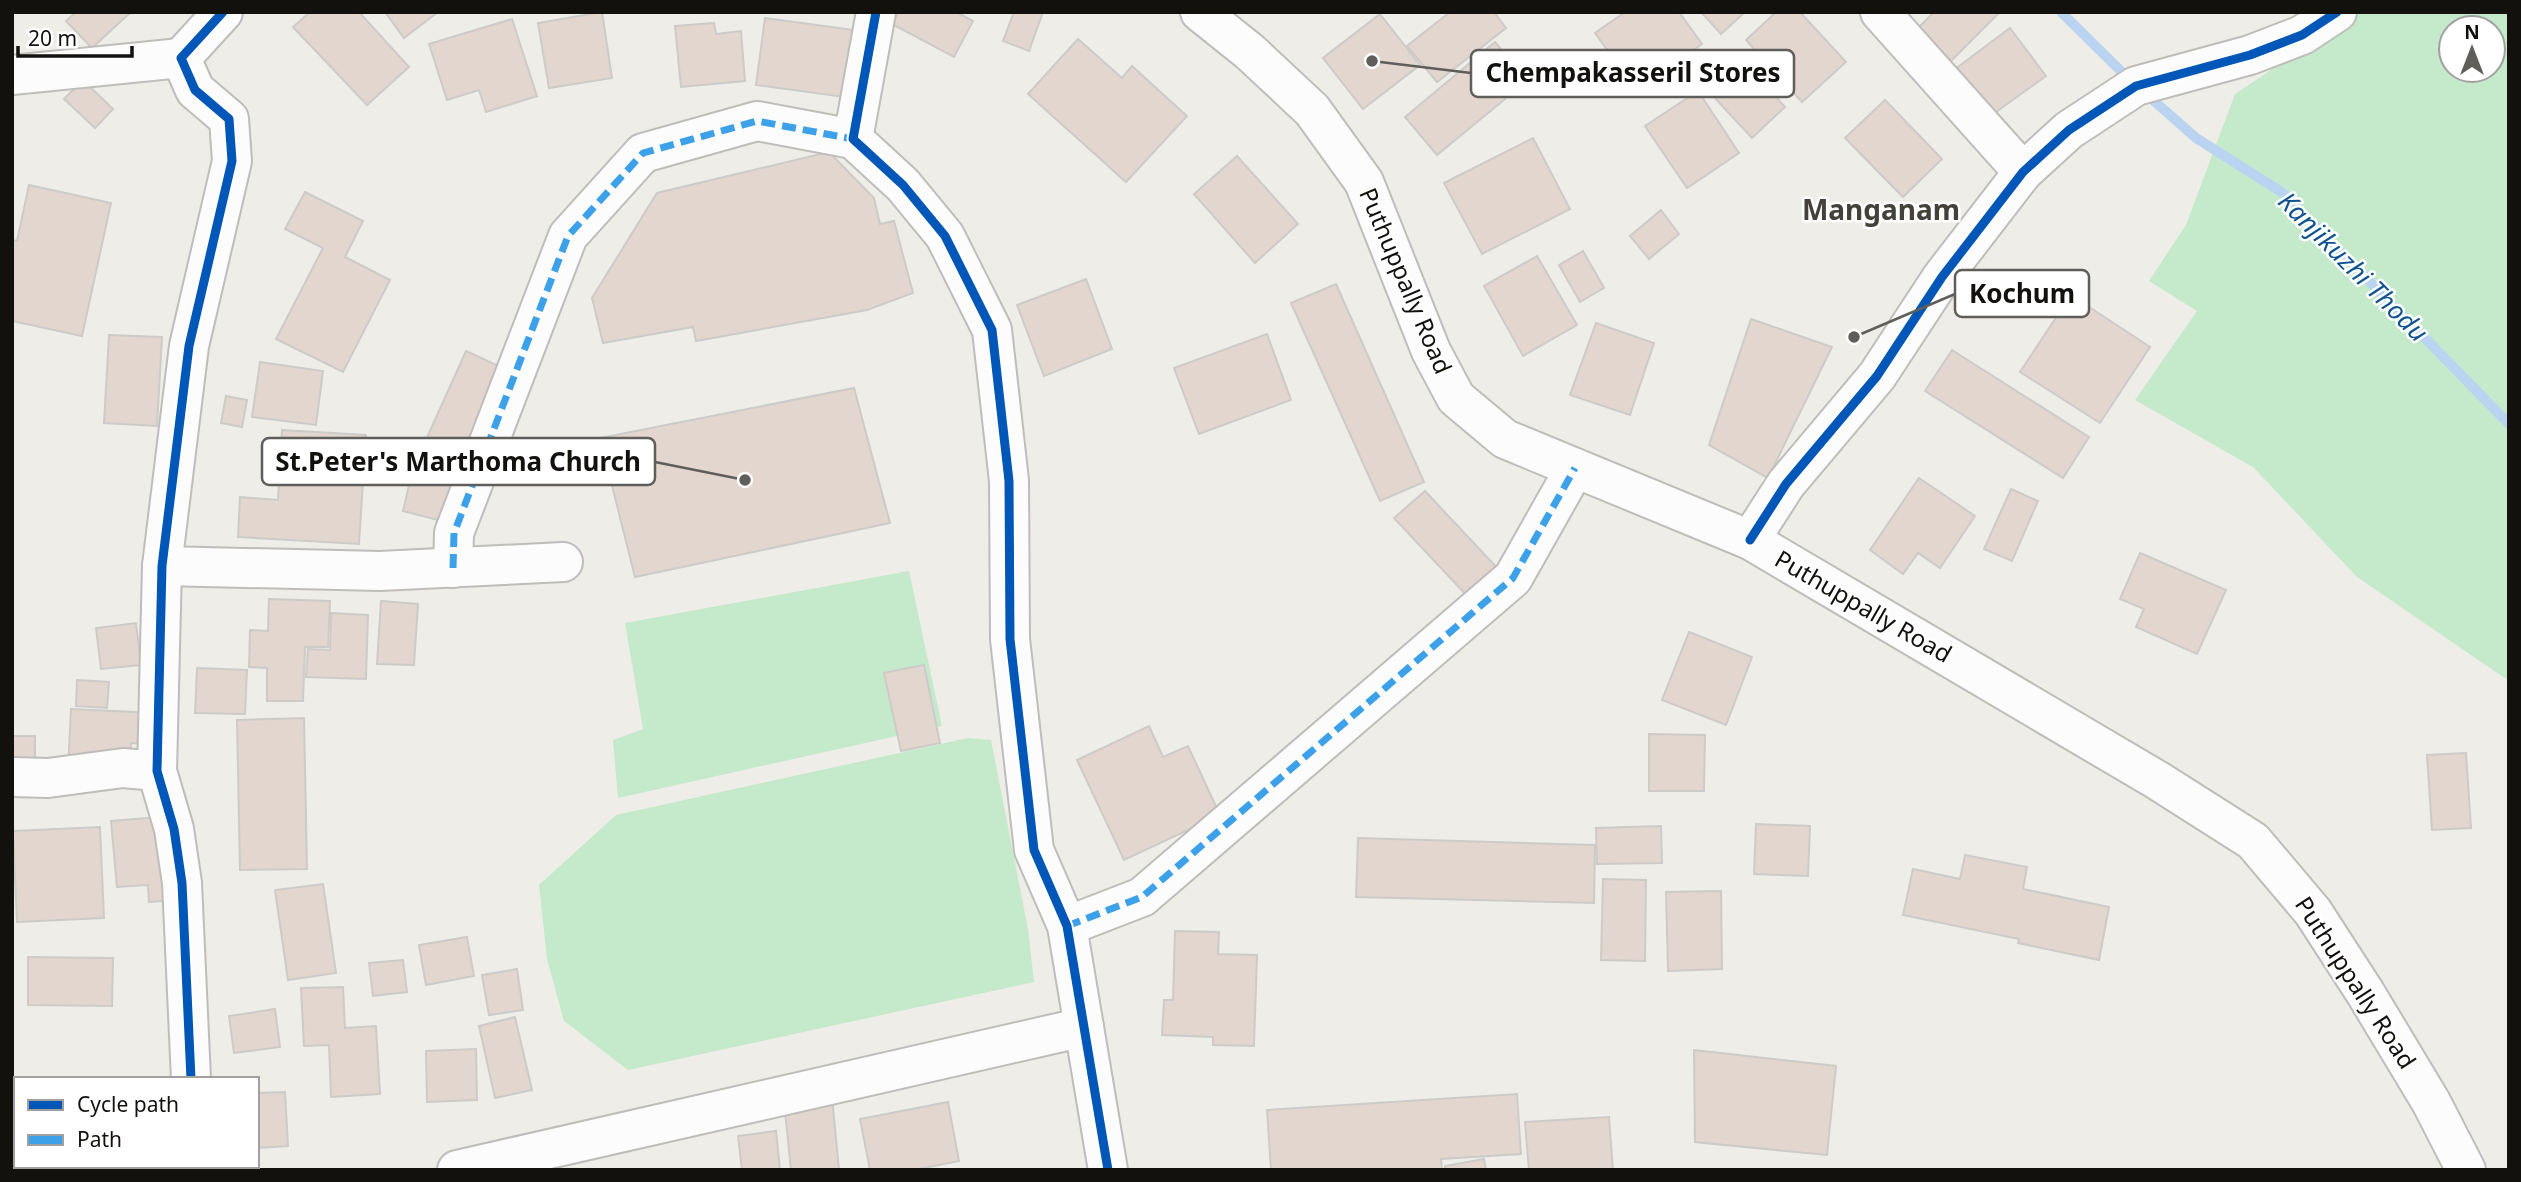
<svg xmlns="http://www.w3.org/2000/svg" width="2521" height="1182" font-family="'Noto Sans',sans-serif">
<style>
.green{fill:#c5e9cb;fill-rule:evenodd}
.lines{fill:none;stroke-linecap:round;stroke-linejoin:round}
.stream{stroke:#bad3f0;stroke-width:10}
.building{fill:#e2d6cf;stroke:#cdcbc8;stroke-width:2}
.minor-casing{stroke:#bfbdba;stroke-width:42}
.major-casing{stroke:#bfbdba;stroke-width:42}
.minor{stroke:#fdfcfc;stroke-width:38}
.major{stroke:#fdfcfc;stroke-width:38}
.quiet{stroke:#3da1e9;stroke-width:7;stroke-dasharray:14 7;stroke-linecap:butt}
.cycleway-casing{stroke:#fff;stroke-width:13}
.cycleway{stroke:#0057b8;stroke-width:9}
.labels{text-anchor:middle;stroke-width:5;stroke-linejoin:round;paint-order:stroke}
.street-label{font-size:24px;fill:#13110e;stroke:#fff}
.water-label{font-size:26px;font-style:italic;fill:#105391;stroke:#fff}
.quarter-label{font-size:28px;font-weight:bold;fill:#44413a;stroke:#fff}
.leader{fill:none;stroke:#605e5a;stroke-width:2.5}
.callout-dot{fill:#605e5a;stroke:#fff;stroke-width:2.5}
.callout{fill:#fff;stroke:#605e5a;stroke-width:2.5}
.callout-label{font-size:26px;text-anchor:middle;font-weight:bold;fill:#13110e}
</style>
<rect width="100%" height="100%" fill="#efede8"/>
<g class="green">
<path d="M2358 12H2509V681L2357 577 2253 467 2135 400 2197 311 2149 281 2186 225 2235 94ZM2451 28H2493V70H2451Z"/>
<polygon points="909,571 942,726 618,798 613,740 643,729 625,623"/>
<polygon points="968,738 991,740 1028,929 1034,982 628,1070 564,1021 547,959 539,885 616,815"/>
</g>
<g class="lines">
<g class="stream">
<polyline points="2061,12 2132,82"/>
<polyline points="2144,92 2196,138 2283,193 2509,424"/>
</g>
</g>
<g class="building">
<polygon points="76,12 131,12 92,48 66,21"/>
<polygon points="310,12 359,12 409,67 367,105 293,27"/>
<polygon points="385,12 438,12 404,38"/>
<polygon points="602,12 612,78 549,88 538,23"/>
<polygon points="898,12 956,12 973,21 954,57 892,24"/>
<polygon points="1014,12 1043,12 1029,51 1003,41"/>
<polygon points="1450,12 1494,12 1506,28 1437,82 1407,46"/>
<polygon points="1625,12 1679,12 1702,44 1636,90 1595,33"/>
<polygon points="1701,12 1745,12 1721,34"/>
<polygon points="1776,12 1800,12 1846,62 1802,102 1746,40"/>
<polygon points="1934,12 1995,12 1998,14 1951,61 1918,28"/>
<polygon points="1380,14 1420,65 1363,109 1323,58"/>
<polygon points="765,18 854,30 844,97 756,85"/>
<polygon points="512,19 537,96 486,112 479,90 447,100 429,44"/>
<polygon points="714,23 716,34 741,31 745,81 681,87 675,26"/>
<polygon points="2010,28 2046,76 1989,117 1954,70"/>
<polygon points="1078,39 1122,78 1132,66 1187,116 1126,182 1028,94"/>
<polygon points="1495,42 1527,81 1437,155 1405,117"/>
<polygon points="1734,51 1785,107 1752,138 1700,82"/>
<polygon points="83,80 113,109 95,128 64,99"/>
<polygon points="1698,91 1739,153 1687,188 1645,126"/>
<polygon points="1885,100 1942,159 1903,197 1845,138"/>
<polygon points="1533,138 1570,209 1482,254 1444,183"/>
<polygon points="829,152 874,198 880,224 894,221 913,293 867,310 696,341 693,327 603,343 592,298 657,193"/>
<polygon points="1237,156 1298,224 1255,263 1194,194"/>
<polygon points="29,185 111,203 82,336 12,321 12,240 17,241"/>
<polygon points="305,192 363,221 345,257 390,280 343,372 276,339 323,248 285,229"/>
<polygon points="1661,210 1679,234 1649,259 1630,236"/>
<polygon points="1583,251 1604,288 1580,302 1559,265"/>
<polygon points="1537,256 1577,325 1523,356 1484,286"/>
<polygon points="1086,279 1112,349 1044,376 1017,305"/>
<polygon points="1336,284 1424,482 1380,501 1291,303"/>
<polygon points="2071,295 2150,347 2100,423 2020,372"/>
<polygon points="1751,319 1832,347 1768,478 1709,445"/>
<polygon points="1596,323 1654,343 1630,415 1570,395"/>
<polygon points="1267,334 1291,400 1199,434 1174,368"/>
<polygon points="109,335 162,337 157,426 104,423"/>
<polygon points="1952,350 2089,437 2063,478 1925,391"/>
<polygon points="466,351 507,370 457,482 415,464"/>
<polygon points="260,362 323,371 316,425 252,417"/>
<polygon points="854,388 890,523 635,577 600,438"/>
<polygon points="226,396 247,400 242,427 221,423"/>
<polygon points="282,430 366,435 359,544 238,537 240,497 278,500"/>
<polygon points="411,477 451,486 442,521 403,511"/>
<polygon points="1919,478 1975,516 1940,568 1918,553 1903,574 1870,550"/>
<polygon points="2011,489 2038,501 2012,561 1984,549"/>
<polygon points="1425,491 1500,571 1470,599 1394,518"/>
<polygon points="2140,553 2226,590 2197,654 2136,627 2144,609 2120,599"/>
<polygon points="269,599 330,601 328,647 305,647 303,701 267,701 267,668 249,667 250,630 268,631"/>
<polygon points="381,601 418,604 414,665 377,664"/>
<polygon points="331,613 368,615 366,679 306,677 308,649 330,650"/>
<polygon points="136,623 141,665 101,669 96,628"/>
<polygon points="1689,632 1752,657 1726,725 1662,700"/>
<polygon points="924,665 940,743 901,751 884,673"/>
<polygon points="197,668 247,670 245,714 195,713"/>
<polygon points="77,680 109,682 107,708 76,706"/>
<polygon points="71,709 156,713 154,745 131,743 129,772 68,770"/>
<polygon points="304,718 307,869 240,870 237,720"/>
<polygon points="1149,726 1163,757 1188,746 1220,815 1124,860 1077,760"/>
<polygon points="1649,734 1705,735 1704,791 1649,791"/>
<rect x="12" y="736" width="23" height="31"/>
<polygon points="2466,753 2471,828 2432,830 2427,755"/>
<polygon points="184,815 192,899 149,902 148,885 117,887 111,821"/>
<polygon points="1756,824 1810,826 1808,876 1754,874"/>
<polygon points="1661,826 1662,863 1597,864 1596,828"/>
<polygon points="100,827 104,918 17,922 13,831"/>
<polygon points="1358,838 1595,845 1594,903 1356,897"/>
<polygon points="1965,855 2027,867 2023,889 2109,907 2099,960 2018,943 2019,939 1903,915 1913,869 1960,879"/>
<polygon points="1603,879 1646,880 1645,961 1601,960"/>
<polygon points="323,884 336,973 288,980 275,890"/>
<polygon points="1721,891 1722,969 1668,971 1666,892"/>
<polygon points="1175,931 1219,932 1218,954 1257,955 1254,1046 1213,1045 1213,1037 1162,1035 1164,1000 1173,1000"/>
<polygon points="467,937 474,976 426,985 419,945"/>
<polygon points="28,957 113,958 112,1006 28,1005"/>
<polygon points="403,960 407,992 373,996 369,963"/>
<polygon points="517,969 523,1010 489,1015 482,975"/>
<polygon points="343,987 345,1028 376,1026 380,1094 331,1097 329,1045 304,1046 301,988"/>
<polygon points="275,1009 280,1047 234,1053 229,1016"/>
<polygon points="515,1017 532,1090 495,1098 479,1026"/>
<polygon points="476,1049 477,1100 427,1102 426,1051"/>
<polygon points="1694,1050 1836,1066 1827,1155 1695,1142"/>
<polygon points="285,1092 288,1146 257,1148 257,1093"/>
<polygon points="1517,1094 1521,1154 1441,1159 1442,1170 1271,1170 1267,1110"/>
<polygon points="832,1097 839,1170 791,1170 784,1101"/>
<polygon points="948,1102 959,1161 914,1170 870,1170 860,1119"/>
<polygon points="1609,1117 1613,1170 1529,1170 1525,1122"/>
<polygon points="776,1131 780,1170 742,1170 738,1136"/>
<polygon points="1484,1159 1486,1170 1445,1170 1445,1166"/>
</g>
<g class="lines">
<defs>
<g id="minor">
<polyline points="876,12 853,139 903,185 945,236 992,330 1009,481 1010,639 1034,850 1067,926 1108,1170"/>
<polyline points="1880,12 2023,172"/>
<polyline points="12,75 181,58"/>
<polyline points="1750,540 1786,484 1877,376 1942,277 2023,172 2069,130 2136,86 2250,55 2302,35 2337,12"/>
<polyline points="162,566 380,571 563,562"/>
<polyline points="453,568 454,533 568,236 643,153 757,121 853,139"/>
<polyline points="12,777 48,778 123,768 157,771"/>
<polyline points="1067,926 1142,897 1513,578 1575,468"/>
<polyline points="191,1079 182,883 174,829 157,771 162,566 189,346 232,161 229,119 195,90 181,58 223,12"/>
<polyline points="218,1166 221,1170"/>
<polyline points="457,1170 1084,1027"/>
</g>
<polyline id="major" points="1200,12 1250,52 1312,110 1364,182 1431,351 1456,398 1505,439 1750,540 2157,780 2253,841 2313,912 2366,994 2431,1102 2466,1170"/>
</defs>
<use href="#minor" class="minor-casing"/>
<use href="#major" class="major-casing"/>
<use href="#minor" class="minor"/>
<use href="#major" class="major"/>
<g class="quiet">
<polyline points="453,568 454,533 568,236 643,153 757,121 853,139"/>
<polyline points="1067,926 1142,897 1513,578 1575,468"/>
</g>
<defs>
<g id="cycleway">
<polyline points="876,12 853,139 903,185 945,236 992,330 1009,481 1010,639 1034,850 1067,926 1108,1170"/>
<polyline points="1750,540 1786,484 1877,376 1942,277 2023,172 2069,130 2136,86 2250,55 2302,35 2337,12"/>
<polyline points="191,1079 182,883 174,829 157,771 162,566 189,346 232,161 229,119 195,90 181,58 223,12"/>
</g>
</defs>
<use href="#cycleway" class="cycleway-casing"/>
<use href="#cycleway" class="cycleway"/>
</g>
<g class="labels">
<g class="street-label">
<text transform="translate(1405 281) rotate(67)" y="8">Puthuppally Road</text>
<text transform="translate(1863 607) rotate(30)" y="8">Puthuppally Road</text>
<text transform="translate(2355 983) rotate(57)" y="8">Puthuppally Road</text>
</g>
<g class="water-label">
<text transform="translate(2353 267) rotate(45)" y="9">Kanjikuzhi Thodu</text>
</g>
<g class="quarter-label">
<text x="1881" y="220">Manganam</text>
</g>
</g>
<path class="leader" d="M1372 61L1471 73M1854 337L1955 294M745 480L655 462"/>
<g class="callout-dot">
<circle cx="1372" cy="61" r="7"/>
<circle cx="1854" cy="337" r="7"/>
<circle cx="745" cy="480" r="7"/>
</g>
<g class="callout">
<rect x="1471" y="50" width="323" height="47" rx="7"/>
<rect x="1955" y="270" width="134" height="47" rx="7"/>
<rect x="262" y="438" width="393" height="47" rx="7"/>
</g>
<g class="callout-label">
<text x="1633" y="82">Chempakasseril Stores</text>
<text x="2022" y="303">Kochum</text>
<text x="458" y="471">St.Peter's Marthoma Church</text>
</g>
<rect width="2521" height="1182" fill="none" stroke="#13110e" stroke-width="28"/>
<rect x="14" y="1077" width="245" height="91" fill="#ffffff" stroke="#a1a09f" stroke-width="2"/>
<rect x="28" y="1100" width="35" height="10" fill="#0057b8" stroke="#a1a09f" stroke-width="2"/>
<text x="77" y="1112" font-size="21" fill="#13110e">Cycle path</text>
<rect x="28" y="1135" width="35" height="10" fill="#3da1e9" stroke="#a1a09f" stroke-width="2"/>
<text x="77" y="1147" font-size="21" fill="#13110e">Path</text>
<g transform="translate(2472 49)"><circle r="33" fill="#ffffff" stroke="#a1a09f" stroke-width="2"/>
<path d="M0-5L12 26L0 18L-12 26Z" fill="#605e5a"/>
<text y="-10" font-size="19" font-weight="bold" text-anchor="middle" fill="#13110e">N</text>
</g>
<path d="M18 46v10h114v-10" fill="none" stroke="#13110e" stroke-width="3.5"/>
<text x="28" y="46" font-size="21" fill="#13110e" stroke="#ffffff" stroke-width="5" paint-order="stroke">20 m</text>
</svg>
